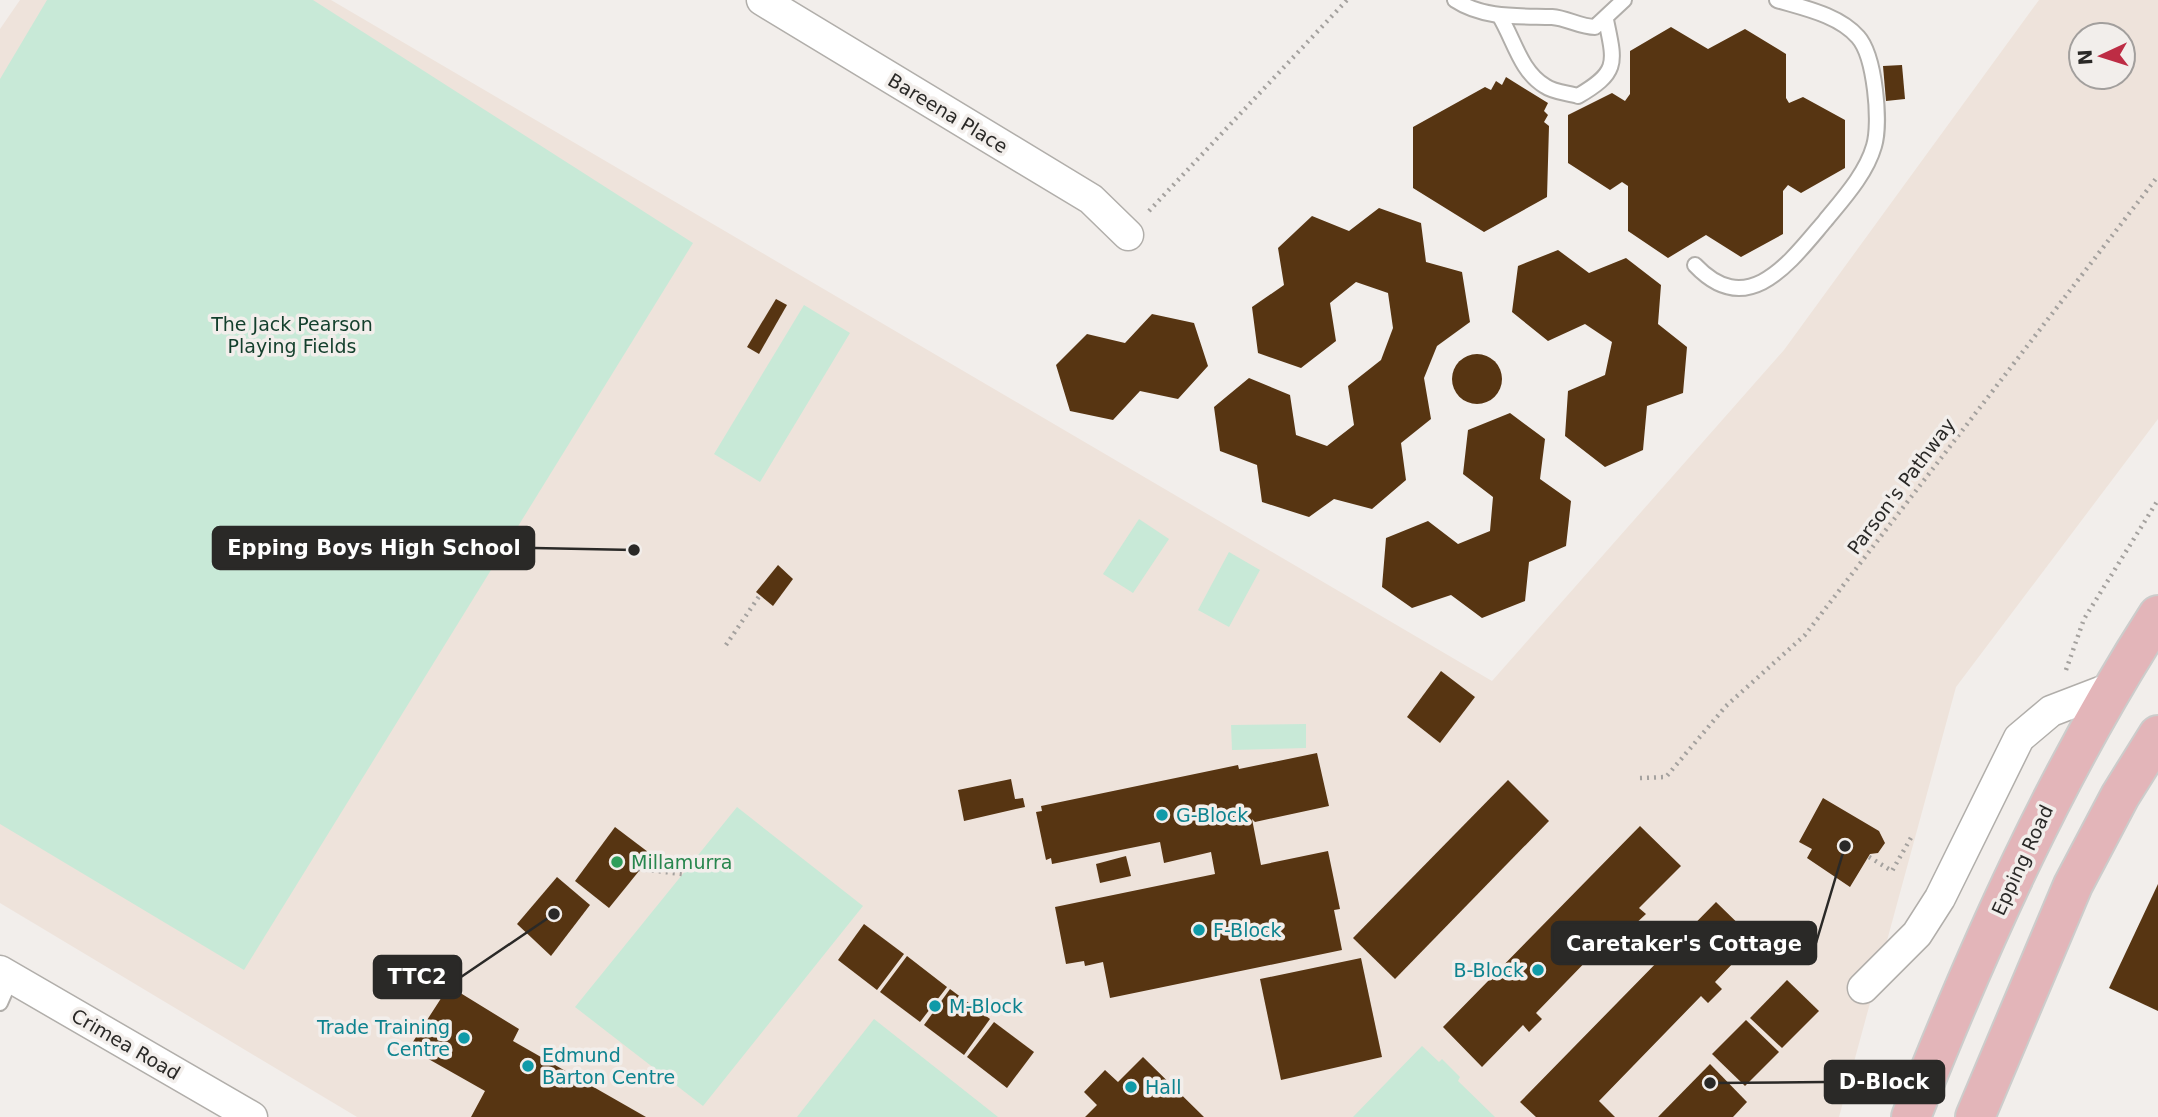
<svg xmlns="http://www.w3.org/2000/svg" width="2158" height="1117" font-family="'DejaVu Sans',sans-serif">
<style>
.built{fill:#eee3db;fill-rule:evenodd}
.green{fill:#c8e9d7}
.building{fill:#573512}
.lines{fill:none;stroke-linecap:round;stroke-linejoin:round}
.service-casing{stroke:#b1aeaa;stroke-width:18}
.minor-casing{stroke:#b1aeaa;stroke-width:33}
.primary-casing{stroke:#cccccb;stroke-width:42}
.path{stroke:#a4a19e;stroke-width:4.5;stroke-dasharray:2 5;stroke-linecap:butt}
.service{stroke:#fff;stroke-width:14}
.minor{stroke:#fff;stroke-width:30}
.primary{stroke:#e3b5b9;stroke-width:38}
.culture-dot{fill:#0f9aa8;stroke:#f2eeeb;stroke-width:2.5}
.leisure-dot{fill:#2e9e5b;stroke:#f2eeeb;stroke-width:2.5}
.labels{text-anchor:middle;stroke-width:7;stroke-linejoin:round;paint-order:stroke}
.street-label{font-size:19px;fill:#2a2927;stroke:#f2eeeb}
.park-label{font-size:19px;fill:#133f2c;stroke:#f2eeeb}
.culture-label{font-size:19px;fill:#0d838f;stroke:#f2eeeb;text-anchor:start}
.leisure-label{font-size:19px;fill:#27864d;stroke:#f2eeeb;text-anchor:start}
.leader{fill:none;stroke:#2a2927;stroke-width:2.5}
.callout-dot{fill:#2a2927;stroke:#f2eeeb;stroke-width:2.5}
.callout{fill:#2a2927;stroke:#2a2927;stroke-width:2.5}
.callout-label{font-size:21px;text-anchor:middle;font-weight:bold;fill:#fff}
</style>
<rect width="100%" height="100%" fill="#f2eeeb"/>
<path class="built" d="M20 0H331L1492 681 1784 350 2039 0H2158V419L1956 687 1839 1117H357L0 903V29ZM2081 35H2123V77H2081Z"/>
<g class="green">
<polygon points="47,0 313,0 693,243 244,970 0,824 0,79"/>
<polygon points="804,305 850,333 760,482 714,454"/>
<polygon points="1139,519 1169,539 1133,593 1103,574"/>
<polygon points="1229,552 1260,570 1229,627 1198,610"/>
<polygon points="1306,724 1306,748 1232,750 1231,725"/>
<polygon points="737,807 863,906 703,1106 575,1007"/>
<polygon points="874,1019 998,1117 797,1117"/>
<polygon points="1422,1046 1439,1062 1442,1059 1460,1077 1458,1081 1495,1117 1353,1117"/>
</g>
<g class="building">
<polygon points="1671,27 1708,49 1745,29 1786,54 1786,98 1789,103 1803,97 1845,120 1845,168 1801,193 1788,185 1783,191 1783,234 1741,257 1706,235 1668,258 1628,231 1628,186 1622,182 1610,190 1568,163 1568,115 1612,93 1625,101 1630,94 1630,51"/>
<polygon points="1902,65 1905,99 1886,101 1883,66"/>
<polygon points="1506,77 1548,103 1544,111 1548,115 1544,122 1549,126 1547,197 1484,232 1413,188 1413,127 1485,87 1491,90 1496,81 1502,85"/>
<polygon points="1379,208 1421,223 1426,262 1462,272 1470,322 1437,346 1424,378 1431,419 1401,443 1406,480 1372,509 1334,499 1309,517 1262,502 1257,465 1220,451 1214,407 1249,378 1290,395 1296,435 1327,446 1354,425 1348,386 1381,360 1393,328 1388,293 1356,282 1330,303 1336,341 1301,368 1258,353 1252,307 1284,285 1278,248 1312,216 1349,231"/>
<polygon points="1558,250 1589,273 1626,258 1661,285 1658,324 1687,347 1683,393 1647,406 1643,450 1605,467 1565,436 1568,391 1605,375 1612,342 1585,324 1548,341 1512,312 1518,266"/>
<polygon points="776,299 787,305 759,354 747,347"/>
<polygon points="1152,314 1194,323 1208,366 1178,399 1140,391 1113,420 1070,411 1056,365 1087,334 1125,343"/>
<circle cx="1477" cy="379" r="25"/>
<polygon points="1510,413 1545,439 1540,479 1571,501 1566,546 1529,562 1525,601 1482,618 1451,595 1412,608 1382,587 1386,538 1428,521 1458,544 1490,531 1493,497 1463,474 1468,430"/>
<polygon points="778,565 793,579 773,606 756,592"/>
<polygon points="1441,671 1475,697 1440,743 1407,717"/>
<polygon points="1317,753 1329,806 1255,822 1252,819 1261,865 1328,851 1340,909 1334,910 1342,950 1110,998 1103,962 1085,966 1084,961 1066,964 1055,907 1215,874 1211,852 1164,863 1160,842 1052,864 1051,858 1046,860 1036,812 1042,811 1041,806 1238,765 1239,769"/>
<polygon points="1011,779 1015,799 1023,798 1025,807 964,821 958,790"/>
<polygon points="1508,780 1549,821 1395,979 1353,938"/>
<polygon points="1823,798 1879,831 1885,843 1878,853 1870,854 1850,887 1807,858 1812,849 1799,842"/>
<polygon points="1640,826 1681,866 1639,908 1646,914 1632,927 1625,921 1536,1013 1542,1019 1529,1032 1523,1025 1482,1067 1443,1027"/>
<polygon points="615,827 652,855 609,908 575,881"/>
<polygon points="1126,856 1131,876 1100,883 1096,864"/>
<polygon points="557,877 590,905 551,956 517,924"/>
<polygon points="2158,884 2158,1011 2109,988"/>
<polygon points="1716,902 1755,940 1715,982 1722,989 1708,1003 1701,996 1599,1101 1615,1117 1536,1117 1520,1102"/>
<polygon points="864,924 904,954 877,990 838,960"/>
<polygon points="907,956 947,987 920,1022 880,992"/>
<polygon points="1361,958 1382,1057 1281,1080 1260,979"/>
<polygon points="1787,980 1819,1011 1782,1048 1750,1018"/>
<polygon points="449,986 519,1029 513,1041 646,1117 471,1117 485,1091 409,1048"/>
<polygon points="950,989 990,1019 964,1055 924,1025"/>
<polygon points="1746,1020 1779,1052 1745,1086 1712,1054"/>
<polygon points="994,1022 1034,1052 1007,1088 967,1057"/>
<polygon points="1143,1057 1204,1117 1085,1117 1097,1105 1084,1092 1105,1070 1118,1082"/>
<polygon points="1710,1064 1747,1102 1733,1117 1658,1117"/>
</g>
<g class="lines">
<defs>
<g id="service">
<path d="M1455 0C1484 19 1519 16 1552 17 1567 18 1580 27 1595 27L1624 0"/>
<path d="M1499 15C1514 39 1520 71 1545 86 1553 92 1568 93 1578 96 1619 72 1615 63 1606 20"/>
<path d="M1695 265C1748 321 1790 262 1825 221 1843 199 1866 174 1874 146 1881 123 1875 56 1858 37 1839 15 1804 8 1777 0"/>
<polyline points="0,1003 11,978"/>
</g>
<g id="minor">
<polyline points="762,0 1091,199 1128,235"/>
<polyline points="0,971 252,1117"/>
<polyline points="1863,988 1917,934 1940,898 2019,738 2051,711 2111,688"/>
</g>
<g id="primary">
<path d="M1911 1117C1980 943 2056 773 2158 615"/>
<polyline points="1975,1117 2073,885 2120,796 2158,735"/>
</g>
</defs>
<use href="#service" class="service-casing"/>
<use href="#minor" class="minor-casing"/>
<use href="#primary" class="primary-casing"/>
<g class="path">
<polyline points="1149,211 1347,0"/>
<polyline points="726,645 760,595"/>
<polyline points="2066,670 2084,619 2158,500"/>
<polyline points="1640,778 1666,777 1726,706 1805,635 2158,176"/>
<polyline points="1869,857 1892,871 1912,836"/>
<polyline points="638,869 682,874"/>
</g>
<use href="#service" class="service"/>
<use href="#minor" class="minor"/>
<use href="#primary" class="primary"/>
</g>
<g class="culture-dot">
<circle cx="1162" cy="815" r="7"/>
<circle cx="1199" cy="930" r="7"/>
<circle cx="1538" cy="970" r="7"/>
<circle cx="935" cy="1006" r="7"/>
<circle cx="464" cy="1038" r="7"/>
<circle cx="528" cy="1066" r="7"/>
<circle cx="1131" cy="1087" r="7"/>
</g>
<circle class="leisure-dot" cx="617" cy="862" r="7"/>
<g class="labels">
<g class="street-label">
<text transform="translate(948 113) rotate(31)" y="7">Bareena Place</text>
<text transform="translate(1901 486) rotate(-53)" y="7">Parson's Pathway</text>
<text transform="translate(2022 860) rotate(-65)" y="7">Epping Road</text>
<text transform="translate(126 1044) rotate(30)" y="7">Crimea Road</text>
</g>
<g class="park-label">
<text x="292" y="331">The Jack Pearson<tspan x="292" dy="22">Playing Fields</tspan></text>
</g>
<g class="culture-label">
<text x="1176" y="822">G-Block</text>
<text x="1213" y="937">F-Block</text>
<text x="1524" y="977" text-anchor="end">B-Block</text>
<text x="949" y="1013">M-Block</text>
<text x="450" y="1034" text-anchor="end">Trade Training<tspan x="450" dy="22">Centre</tspan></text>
<text x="542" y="1062">Edmund<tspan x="542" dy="22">Barton Centre</tspan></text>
<text x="1145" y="1094">Hall</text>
</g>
<g class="leisure-label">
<text x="631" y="869">Millamurra</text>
</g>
</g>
<path class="leader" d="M634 550L534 548M1845 846L1816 943M554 914L461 977M1710 1083L1825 1082"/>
<g class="callout-dot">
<circle cx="634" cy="550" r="7"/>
<circle cx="1845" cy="846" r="7"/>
<circle cx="554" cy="914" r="7"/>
<circle cx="1710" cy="1083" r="7"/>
</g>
<g class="callout">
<rect x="213" y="527" width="321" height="42" rx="7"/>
<rect x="1552" y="922" width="264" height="42" rx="7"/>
<rect x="374" y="956" width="87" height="42" rx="7"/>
<rect x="1825" y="1061" width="119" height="42" rx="7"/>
</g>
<g class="callout-label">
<text x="374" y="555">Epping Boys High School</text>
<text x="1684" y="951">Caretaker's Cottage</text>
<text x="417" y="984">TTC2</text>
<text x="1884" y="1089">D-Block</text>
</g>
<g transform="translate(2102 56) rotate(266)"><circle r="33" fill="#f2eeeb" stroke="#a29f9d" stroke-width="2"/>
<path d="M0-5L12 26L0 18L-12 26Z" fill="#bd2c44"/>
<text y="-10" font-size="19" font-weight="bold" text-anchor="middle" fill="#2a2927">N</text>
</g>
</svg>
